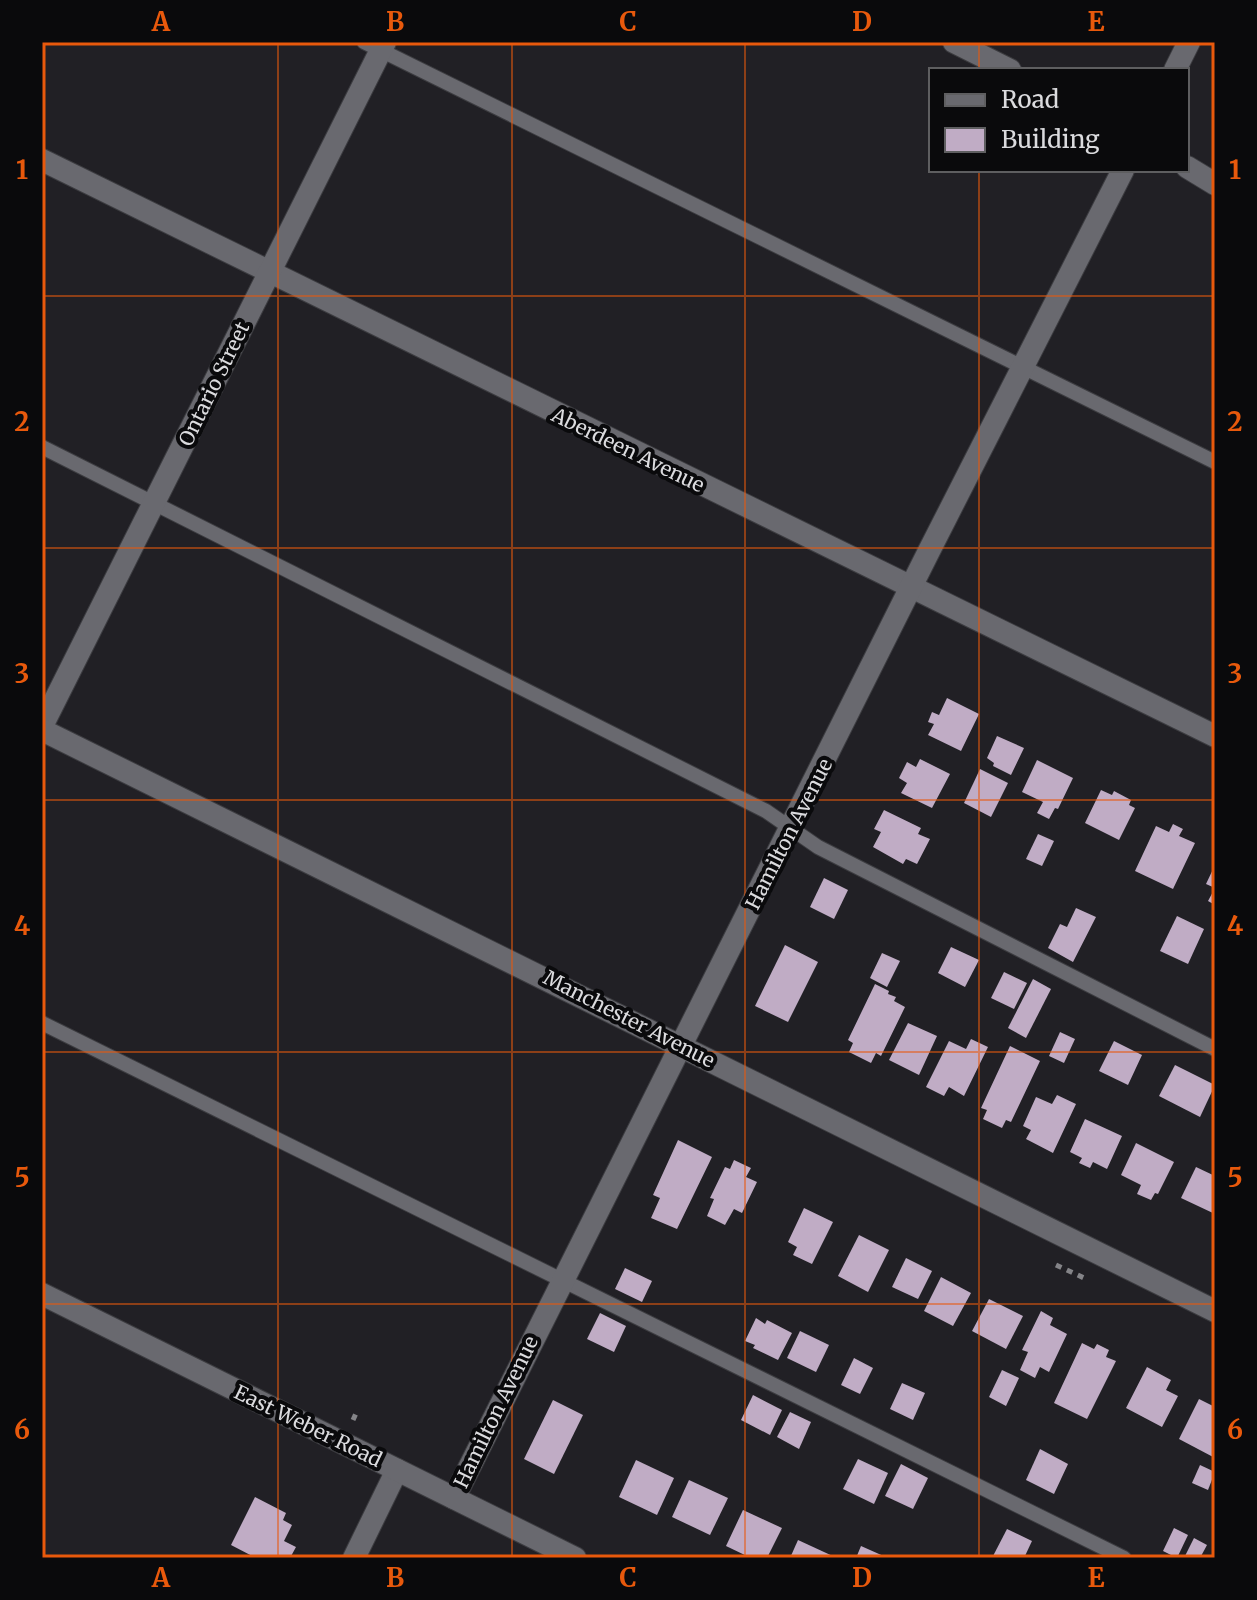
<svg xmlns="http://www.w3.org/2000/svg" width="1257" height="1600" font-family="Merriweather,serif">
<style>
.building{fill:#c0acc5}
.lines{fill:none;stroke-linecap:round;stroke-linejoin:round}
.service-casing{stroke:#3c3c40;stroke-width:16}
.minor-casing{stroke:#3c3c40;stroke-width:24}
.tertiary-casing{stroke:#3c3c40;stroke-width:24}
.path{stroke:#848488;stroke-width:5;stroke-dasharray:6 6;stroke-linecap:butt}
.service{stroke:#69696f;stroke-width:14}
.minor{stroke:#69696f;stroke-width:22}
.tertiary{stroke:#69696f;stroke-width:22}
.grid{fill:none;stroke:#e8590c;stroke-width:2;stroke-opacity:0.55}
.labels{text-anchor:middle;stroke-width:8;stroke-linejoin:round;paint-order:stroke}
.street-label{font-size:20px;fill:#dbdbde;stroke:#0a0a0c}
.neatline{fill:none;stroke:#e8590c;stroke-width:3}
.grid-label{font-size:26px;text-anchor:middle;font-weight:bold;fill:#e8590c}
</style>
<rect width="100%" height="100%" fill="#212025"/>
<g class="building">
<polygon points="947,698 979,714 961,751 928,735 934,724 928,722 932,712 939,715"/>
<polygon points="997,736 1024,748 1011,775 993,766 994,763 987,758"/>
<polygon points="920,759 950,774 932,808 901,793 907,783 899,778 907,762 916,767"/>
<polygon points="1037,760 1073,778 1058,809 1055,808 1049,819 1037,813 1043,802 1022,792"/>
<polygon points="980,769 1008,783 991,817 964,803"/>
<polygon points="1101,790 1112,795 1114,791 1131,800 1129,805 1135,808 1119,840 1085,823"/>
<polygon points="884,810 921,828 918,834 930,839 917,864 906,859 903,864 873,847 881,832 874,829"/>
<polygon points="1173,824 1183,829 1179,836 1195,843 1173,889 1135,871 1156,826 1169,832"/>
<polygon points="1038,834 1054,841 1042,866 1026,859"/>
<polygon points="1215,865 1215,905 1208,901 1215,888 1206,884"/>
<polygon points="824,878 848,890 834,919 810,907"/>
<polygon points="1076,908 1096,917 1073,962 1048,948 1060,924 1067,927"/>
<polygon points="1177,916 1204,929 1188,964 1160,951"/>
<polygon points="785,945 818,962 788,1022 755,1006"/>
<polygon points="951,947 979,960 965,987 938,973"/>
<polygon points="882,953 900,961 887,987 870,978"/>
<polygon points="1004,972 1027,983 1014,1009 991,998"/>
<polygon points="1033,979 1051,989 1026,1038 1008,1028"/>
<polygon points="875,984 889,991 888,994 896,997 894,1001 905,1007 881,1056 876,1053 871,1063 849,1052 853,1043 848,1040"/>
<polygon points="908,1023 937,1036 919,1075 889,1060"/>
<polygon points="1060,1032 1075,1039 1064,1063 1049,1056"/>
<polygon points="971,1039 988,1047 964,1096 949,1087 944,1096 926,1087 949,1041 966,1049"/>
<polygon points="1114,1041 1142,1055 1128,1085 1099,1071"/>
<polygon points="1010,1046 1040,1061 1011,1122 1006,1120 1002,1128 983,1119 987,1110 981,1108"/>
<polygon points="1175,1065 1215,1085 1200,1117 1159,1096"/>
<polygon points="1057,1095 1076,1104 1053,1153 1026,1139 1031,1130 1023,1126 1036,1097 1052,1104"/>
<polygon points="1085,1119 1122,1136 1107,1169 1093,1162 1090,1168 1079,1163 1082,1158 1070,1152"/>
<polygon points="678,1140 712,1157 677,1229 651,1218 660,1198 653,1195"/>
<polygon points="1136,1143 1174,1162 1158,1194 1155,1193 1151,1200 1137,1194 1141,1185 1121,1175"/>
<polygon points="734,1160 751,1168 746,1177 757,1182 742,1213 734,1209 725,1225 707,1216 714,1199 710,1198 725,1167 730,1169"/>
<polygon points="1196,1167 1215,1176 1215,1214 1181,1198"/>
<polygon points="804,1208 833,1222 812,1264 793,1255 797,1247 788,1242"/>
<polygon points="859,1235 889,1250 868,1292 838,1276"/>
<polygon points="906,1258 932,1271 918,1299 892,1287"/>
<polygon points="625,1268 652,1281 642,1302 615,1289"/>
<polygon points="941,1277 971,1293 953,1326 924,1311"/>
<polygon points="989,1299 1023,1316 1006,1349 972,1331"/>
<polygon points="1041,1311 1053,1318 1050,1325 1067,1334 1049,1372 1040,1367 1035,1378 1020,1370 1028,1352 1022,1350"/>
<polygon points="600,1313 626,1326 614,1352 587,1339"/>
<polygon points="756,1318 765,1324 767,1320 792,1333 778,1360 753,1348 755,1345 745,1341"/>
<polygon points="800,1331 829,1345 816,1372 787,1358"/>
<polygon points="1082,1343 1094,1349 1097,1344 1109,1350 1106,1357 1116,1361 1087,1419 1054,1403"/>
<polygon points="854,1358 873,1368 860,1394 841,1385"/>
<polygon points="1147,1367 1171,1380 1166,1390 1178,1396 1162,1427 1126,1408"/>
<polygon points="1002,1370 1019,1378 1006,1406 989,1397"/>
<polygon points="902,1383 925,1393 913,1420 890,1409"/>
<polygon points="753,1395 782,1410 770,1435 741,1420"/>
<polygon points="1199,1399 1215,1407 1215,1458 1179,1439"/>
<polygon points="553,1400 583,1415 554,1474 524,1459"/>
<polygon points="790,1412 811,1422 799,1449 777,1437"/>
<polygon points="1040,1449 1068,1464 1054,1494 1026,1480"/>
<polygon points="858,1459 888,1473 874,1504 843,1489"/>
<polygon points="636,1460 674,1478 657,1515 619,1497"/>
<polygon points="901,1464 928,1478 913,1509 885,1496"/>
<polygon points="1200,1465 1215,1472 1208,1490 1192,1483"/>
<polygon points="689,1480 728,1498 710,1535 672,1517"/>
<polygon points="255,1497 286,1513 283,1520 292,1525 284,1541 296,1547 290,1558 256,1558 231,1545"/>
<polygon points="743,1510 782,1528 767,1558 751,1558 726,1546"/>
<polygon points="1174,1528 1188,1535 1177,1558 1163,1551"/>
<polygon points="1007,1529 1032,1541 1024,1558 992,1558"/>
<polygon points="1194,1538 1207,1545 1200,1558 1184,1558"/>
<polygon points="798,1540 837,1558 790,1558"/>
<polygon points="861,1546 888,1558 856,1558"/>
</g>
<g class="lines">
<defs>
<g id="service">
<polyline points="364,42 1215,462"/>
<polyline points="42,447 766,811 818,847 1215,1049"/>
<polyline points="42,1023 1124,1558"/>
</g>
<g id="minor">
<polyline points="954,42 1010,70"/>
<polyline points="1175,70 1189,42"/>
<polyline points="42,160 1215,736"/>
<polyline points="1187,167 1215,184"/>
<polyline points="42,726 385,42"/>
<polyline points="42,730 1215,1311"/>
<polyline points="454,1498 929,551 1123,170"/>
<polyline points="354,1558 397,1470"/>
</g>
<polyline id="tertiary" points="42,1294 575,1558"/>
</defs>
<use href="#service" class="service-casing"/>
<use href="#minor" class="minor-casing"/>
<use href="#tertiary" class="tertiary-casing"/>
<g class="path">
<polyline points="1056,1265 1084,1278"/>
<polyline points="353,1420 358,1409"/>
</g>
<use href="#service" class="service"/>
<use href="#minor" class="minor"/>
<use href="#tertiary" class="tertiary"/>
</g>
<path class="grid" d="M278 42V1558M512 42V1558M745 42V1558M979 42V70M979 170V1558M42 296H1215M42 548H1215M42 800H1215M42 1052H1215M42 1304H1215"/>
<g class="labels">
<g class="street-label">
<text transform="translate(214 384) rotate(-64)" y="7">Ontario Street</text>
<text transform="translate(628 450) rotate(26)" y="7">Aberdeen Avenue</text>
<text transform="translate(789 834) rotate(-63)" y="7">Hamilton Avenue</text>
<text transform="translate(629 1019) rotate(27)" y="7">Manchester Avenue</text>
<text transform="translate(496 1412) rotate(-64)" y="7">Hamilton Avenue</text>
<text transform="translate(308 1426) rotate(26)" y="7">East Weber Road</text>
</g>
</g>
<rect width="1257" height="1600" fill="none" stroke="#0a0a0c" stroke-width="88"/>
<rect x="929" y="68" width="260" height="104" fill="#0a0a0c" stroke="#5e5e60" stroke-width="2"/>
<rect x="945" y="94" width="40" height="12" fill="#69696f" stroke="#5e5e60" stroke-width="2"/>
<text x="1001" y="108" font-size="24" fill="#dbdbde">Road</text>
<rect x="945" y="128" width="40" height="24" fill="#c0acc5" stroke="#5e5e60" stroke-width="2"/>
<text x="1001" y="148" font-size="24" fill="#dbdbde">Building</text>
<rect x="44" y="44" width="1169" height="1512" class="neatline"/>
<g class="grid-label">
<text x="161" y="31">A</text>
<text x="395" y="31">B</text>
<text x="628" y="31">C</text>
<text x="862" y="31">D</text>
<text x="1096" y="31">E</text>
<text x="22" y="179">1</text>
<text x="1235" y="179">1</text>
<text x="22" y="431">2</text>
<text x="1235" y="431">2</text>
<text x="22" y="683">3</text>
<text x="1235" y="683">3</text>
<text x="22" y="935">4</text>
<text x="1235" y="935">4</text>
<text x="22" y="1187">5</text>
<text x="1235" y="1187">5</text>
<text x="22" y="1439">6</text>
<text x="1235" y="1439">6</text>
<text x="161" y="1587">A</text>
<text x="395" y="1587">B</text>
<text x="628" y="1587">C</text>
<text x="862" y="1587">D</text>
<text x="1096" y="1587">E</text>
</g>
</svg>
